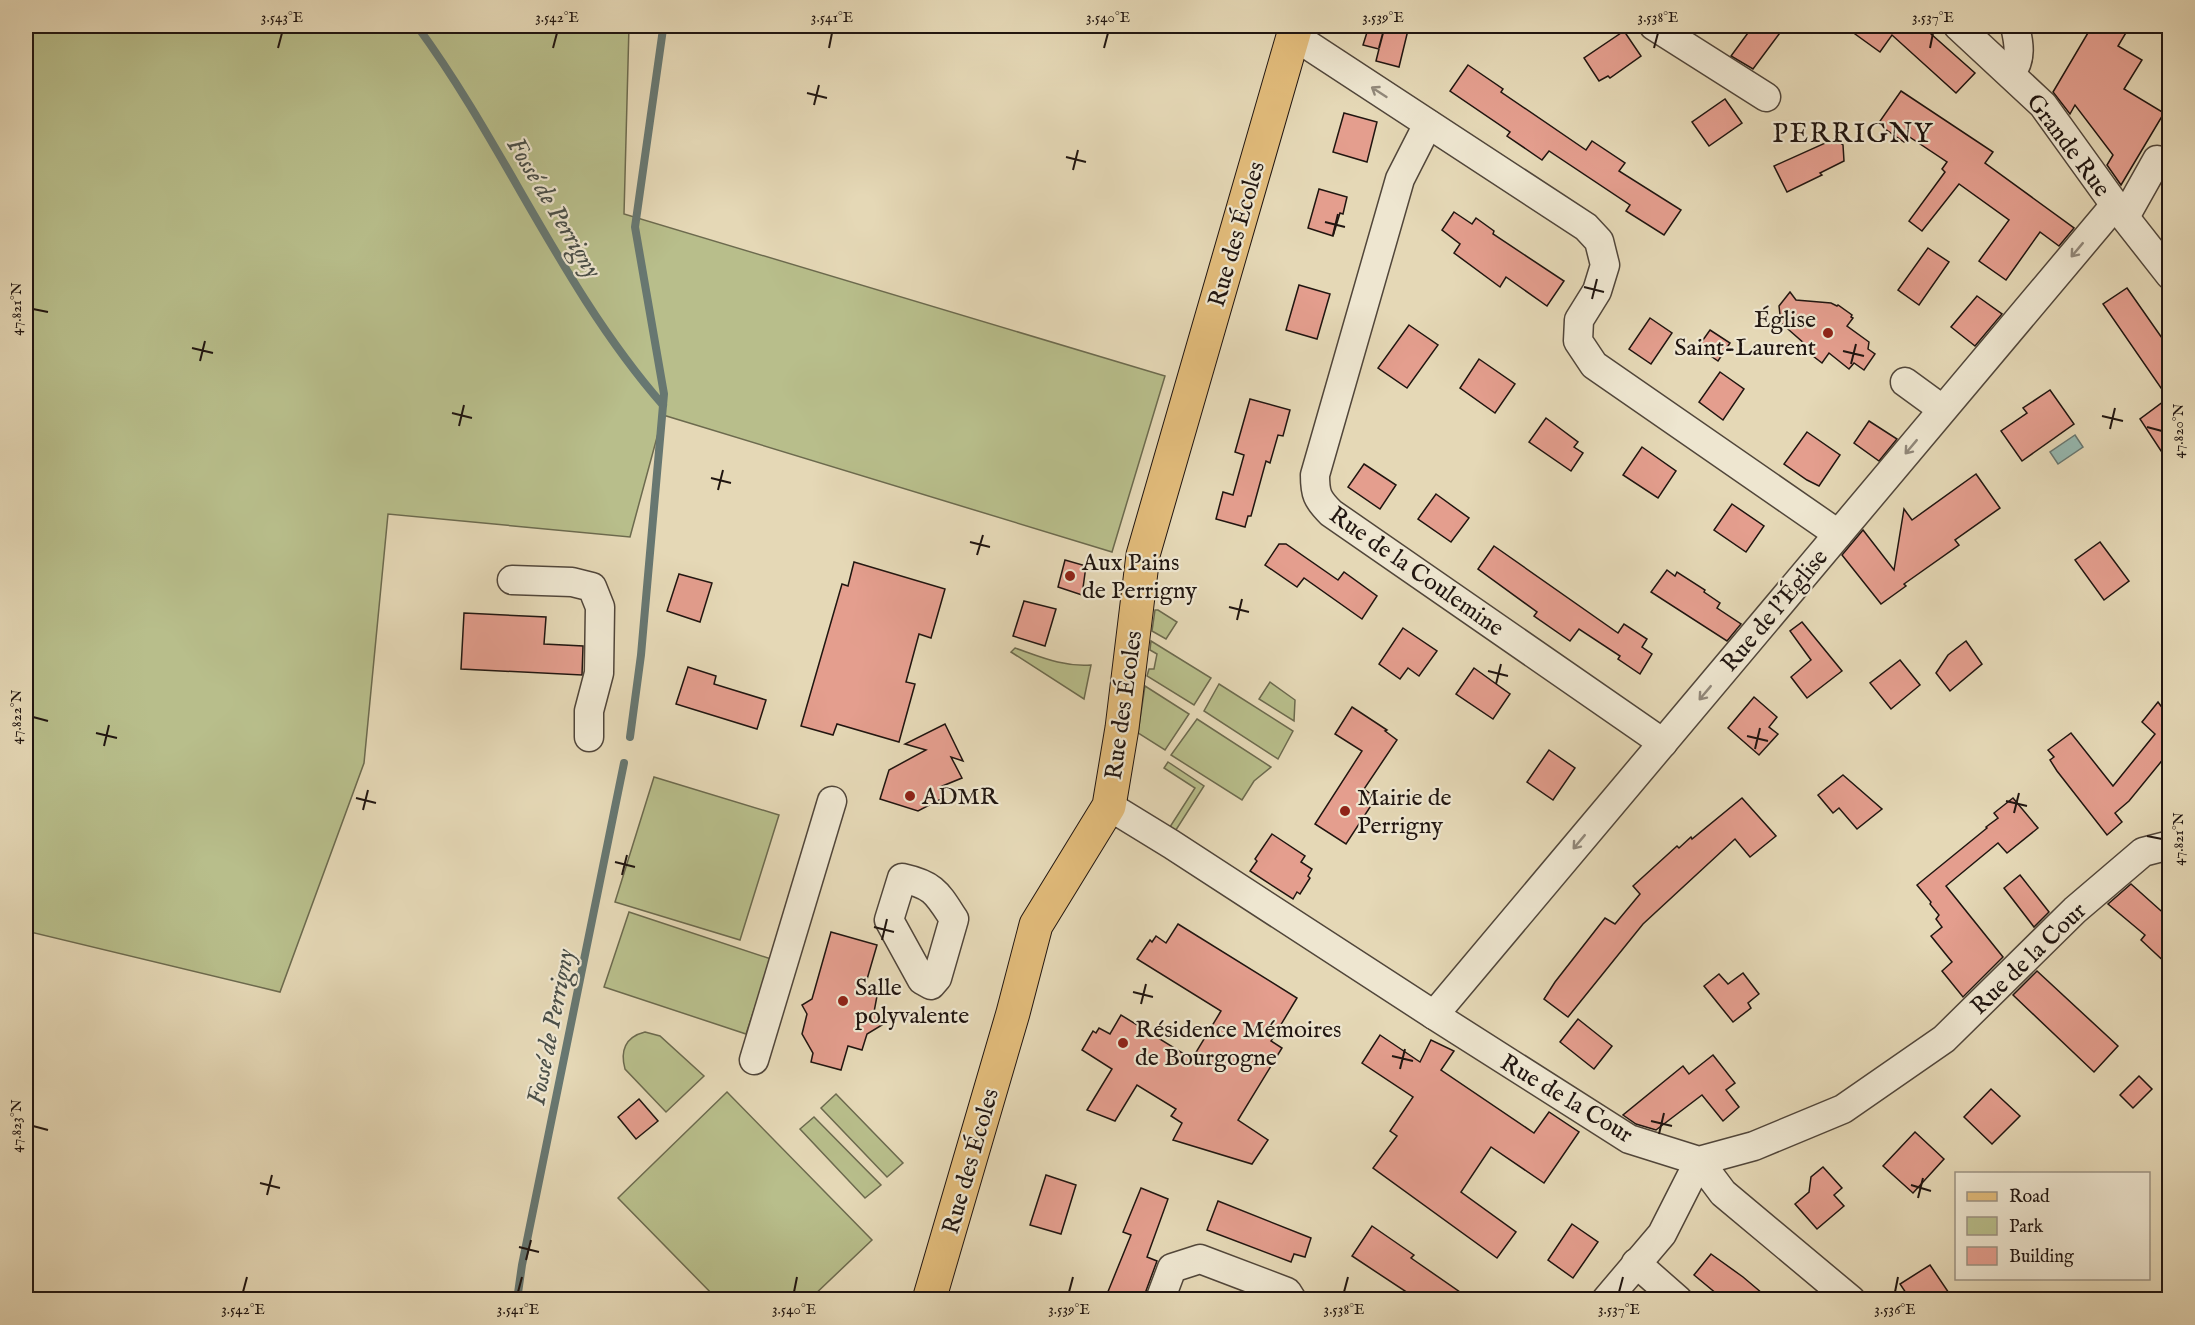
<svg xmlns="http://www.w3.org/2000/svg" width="2195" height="1325" font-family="'IM FELL English',serif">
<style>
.green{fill:#b8be8b;stroke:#6c6a4e;stroke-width:1.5}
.water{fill:#96b9b1;stroke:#677771;stroke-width:1.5}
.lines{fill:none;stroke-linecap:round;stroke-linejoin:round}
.stream{stroke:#677771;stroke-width:8}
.building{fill:#e49e8e;stroke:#201510;stroke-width:1.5}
.minor-casing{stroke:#51463a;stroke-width:31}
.major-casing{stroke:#201510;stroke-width:35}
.minor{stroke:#eee6d0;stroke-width:28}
.major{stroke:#e2bc7b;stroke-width:33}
.oneway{stroke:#91887a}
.ticks{fill:none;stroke:#201510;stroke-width:2}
.poi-dot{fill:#8f2418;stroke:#eee6d0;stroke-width:2}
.labels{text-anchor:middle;stroke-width:4.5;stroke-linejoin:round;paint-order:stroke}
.street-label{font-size:24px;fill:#201510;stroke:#eee6d0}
.poi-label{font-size:24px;fill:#201510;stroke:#eee6d0;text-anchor:start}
.water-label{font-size:26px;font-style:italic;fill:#494e48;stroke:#eee6d0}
.quarter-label{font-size:27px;letter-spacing:1.5px;fill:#201510;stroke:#eee6d0}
.neatline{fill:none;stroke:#201510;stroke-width:2}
.ticks-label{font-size:15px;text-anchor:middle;fill:#201510}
</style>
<rect width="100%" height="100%" fill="#e5d8b6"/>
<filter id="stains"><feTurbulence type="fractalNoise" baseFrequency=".00333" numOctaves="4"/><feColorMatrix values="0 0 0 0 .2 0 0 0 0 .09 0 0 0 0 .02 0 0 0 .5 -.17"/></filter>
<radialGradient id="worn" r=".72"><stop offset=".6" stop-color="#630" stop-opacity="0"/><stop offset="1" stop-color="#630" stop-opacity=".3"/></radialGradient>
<g class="green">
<polygon points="26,26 629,26 624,214 1165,376 1112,552 663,415 630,537 388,514 364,763 280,992 26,931"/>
<polygon points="1155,610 1158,610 1177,622 1166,639 1152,631"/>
<polygon points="1151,641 1211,678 1194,705 1147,676 1149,669 1154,669 1157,654 1150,650"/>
<path d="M1015 648C1041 657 1063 667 1091 665L1084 699 1011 652Z"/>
<polygon points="1270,682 1295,700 1294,721 1259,699"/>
<polygon points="1219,684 1293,731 1278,759 1204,711"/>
<polygon points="1145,686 1189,714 1165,750 1138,733"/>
<polygon points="1197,719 1271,767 1254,781 1242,800 1171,755"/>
<polygon points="1168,762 1204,786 1174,833 1168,830 1195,788 1164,768"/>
<polygon points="654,777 779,815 740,940 615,902"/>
<polygon points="629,912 771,959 746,1034 604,987"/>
<path d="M645 1032 660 1036 704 1076 666 1112 625 1069C620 1051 625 1037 645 1032Z"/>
<polygon points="727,1092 872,1240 810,1299 717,1299 618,1198"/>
<polygon points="836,1094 903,1163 887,1177 821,1108"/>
<polygon points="814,1117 881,1185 865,1198 800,1129"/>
</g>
<polygon class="water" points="2075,435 2083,447 2058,464 2050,452"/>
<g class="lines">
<g class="stream">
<path d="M417 26C506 147 563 291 663 405"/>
<polyline points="630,737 641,655 664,394 635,227 663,29"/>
<polyline points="517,1300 522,1265 624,763"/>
</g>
</g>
<g class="building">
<polygon points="1369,26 1409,26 1399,67 1376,61 1379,49 1363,45"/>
<polygon points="1753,26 1785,26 1753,69 1731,56"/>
<polygon points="1844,26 1922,26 1975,73 1956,93 1892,35 1880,52"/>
<polygon points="2092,26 2130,26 2118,46 2142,60 2124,89 2164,113 2121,185 2107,165 2113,155 2075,105 2070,114 2053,92"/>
<polygon points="1624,31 1641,56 1610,78 1608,76 1599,81 1584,58"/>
<polygon points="1468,65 1503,89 1501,92 1586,150 1592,141 1625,163 1619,171 1681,210 1664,235 1626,211 1630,205 1549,151 1542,160 1507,136 1510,132 1450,91"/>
<polygon points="1901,91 1993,152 1985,163 2074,228 2059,246 2040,232 2006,280 1979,261 2009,220 1959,184 1922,231 1909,221 1945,172 1942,169 1947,162 1908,136 1904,142 1878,124"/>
<polygon points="1725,99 1742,123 1709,146 1692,122"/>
<polygon points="1344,113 1377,122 1367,162 1333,152"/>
<polygon points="1834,139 1843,145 1844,161 1820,173 1822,175 1787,192 1774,166"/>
<polygon points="1319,189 1347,197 1343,214 1340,213 1333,236 1308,228"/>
<polygon points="1454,212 1472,224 1476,218 1494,231 1493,234 1564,281 1547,306 1506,277 1500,287 1454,253 1460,244 1442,230"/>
<polygon points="1928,248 1949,262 1919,305 1898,290"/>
<polygon points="1299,285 1330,294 1317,339 1286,330"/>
<polygon points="2127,288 2169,348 2169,463 2140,419 2168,398 2103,304"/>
<polygon points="1790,292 1796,300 1831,303 1837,306 1838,305 1852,315 1851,317 1853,318 1847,326 1869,342 1868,349 1875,354 1864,370 1854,363 1849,369 1829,353 1822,363 1804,349 1806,345 1781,323 1779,306"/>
<polygon points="1977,296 2002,314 1975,346 1951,327"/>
<polygon points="1650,318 1672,333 1651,364 1629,349"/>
<polygon points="1409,325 1438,345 1407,388 1378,368"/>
<polygon points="1710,330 1730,343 1718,361 1698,347"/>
<polygon points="1479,359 1515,384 1495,413 1460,388"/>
<polygon points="1720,372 1744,389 1723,420 1699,402"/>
<polygon points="2050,390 2074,424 2022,461 2001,431 2027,413 2023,408"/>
<polygon points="1250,399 1290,410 1283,436 1278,435 1270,463 1266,461 1251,516 1248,516 1245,527 1216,519 1223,492 1233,495 1244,455 1235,452"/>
<polygon points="1546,418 1578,442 1574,447 1583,453 1571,471 1529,442"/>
<polygon points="1869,421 1897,439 1879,461 1854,443"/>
<polygon points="1807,432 1840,455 1819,486 1807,480 1784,464"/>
<polygon points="1642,447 1676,471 1658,498 1623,475"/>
<polygon points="1364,464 1396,485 1380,509 1348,487"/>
<polygon points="1976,474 2000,508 1955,540 1959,545 1904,584 1906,586 1881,604 1842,555 1863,530 1894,570 1904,509 1912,520"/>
<polygon points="1436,494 1469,518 1451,542 1418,519"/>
<polygon points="1732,504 1764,526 1746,552 1714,530"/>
<polygon points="2100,542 2129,581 2104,600 2075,560"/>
<polygon points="1279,544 1286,544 1338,580 1344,572 1377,596 1362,619 1304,578 1297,587 1265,565"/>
<polygon points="1494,546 1618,633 1624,624 1647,639 1642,647 1652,654 1640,674 1618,659 1620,656 1579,629 1570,641 1534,616 1537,612 1478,569"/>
<polygon points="1065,560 1086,566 1082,595 1058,587"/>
<polygon points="854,562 945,589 931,638 919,634 906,682 915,684 899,742 837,724 833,735 801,726 842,584 848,586"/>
<polygon points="1667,570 1675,576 1677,572 1705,590 1704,592 1720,603 1717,608 1741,624 1727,641 1651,592"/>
<polygon points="679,574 712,583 700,622 667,611"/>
<polygon points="1024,601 1056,609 1045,646 1013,636"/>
<polygon points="464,613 546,617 544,644 583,646 582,675 461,669"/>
<polygon points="1802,622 1842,671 1807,698 1791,677 1811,660 1790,631"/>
<polygon points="1403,628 1437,651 1419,676 1408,668 1400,679 1379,664"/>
<polygon points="1966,641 1982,664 1950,691 1936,673 1948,655"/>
<polygon points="1900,660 1920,685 1891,709 1870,683"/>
<polygon points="688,667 716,676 714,684 766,700 757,729 676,704"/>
<polygon points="1474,668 1510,694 1493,719 1456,694"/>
<polygon points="1754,697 1777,717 1769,727 1778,734 1759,755 1728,728"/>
<polygon points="2158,702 2169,717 2169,752 2129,801 2115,813 2122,822 2107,835 2057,771 2050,760 2054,757 2048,750 2071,733 2113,786 2155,734 2142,722"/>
<polygon points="1352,707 1387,730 1385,731 1397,740 1364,789 1376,798 1346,844 1315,824 1362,751 1335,734"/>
<polygon points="945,724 963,761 951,757 962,778 940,787 945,797 918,811 880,799 889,770 926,750 905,744"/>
<polygon points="1549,750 1575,768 1553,800 1527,782"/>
<polygon points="1843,775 1882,809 1857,829 1839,808 1833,813 1818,795"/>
<polygon points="1742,798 1776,836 1750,857 1735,839 1643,924 1568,1017 1544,999 1555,982 1605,918 1615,924 1640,894 1633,886 1677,846 1679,848 1691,837 1692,839"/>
<polygon points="2013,798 2038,828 2007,853 1998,843 1946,886 2003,957 1963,997 1942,971 1952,962 1931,936 1942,927 1936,919 1939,915 1930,904 1931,902 1917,885 1987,828 1986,827 1998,818 1994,813"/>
<polygon points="1272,834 1305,856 1301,862 1312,869 1308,876 1310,878 1300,894 1297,892 1293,899 1250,871 1257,861 1255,859"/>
<polygon points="2020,875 2049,912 2034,927 2004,888"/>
<polygon points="2131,884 2169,918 2169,966 2141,940 2145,935 2108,904"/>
<polygon points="1178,924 1297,998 1271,1041 1282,1048 1238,1120 1268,1140 1252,1164 1173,1140 1182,1123 1171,1116 1176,1109 1137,1085 1115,1121 1087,1110 1112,1069 1082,1050 1093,1031 1096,1033 1099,1028 1110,1034 1121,1015 1192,1059 1221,1011 1137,959 1150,940 1152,942 1156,936 1166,943"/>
<polygon points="831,932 877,945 863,993 877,996 874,1012 882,1025 867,1034 862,1050 848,1046 841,1070 811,1062 813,1053 802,1034 807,1014 802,1005 812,999"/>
<polygon points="2037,971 2118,1046 2094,1072 2013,995"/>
<polygon points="1743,973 1759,994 1748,1003 1751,1008 1733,1022 1704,986 1719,974 1728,984"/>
<polygon points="1578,1019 1612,1046 1594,1069 1560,1042"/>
<polygon points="1380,1035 1420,1062 1431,1040 1454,1051 1441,1070 1534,1133 1549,1112 1579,1132 1544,1183 1491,1147 1461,1192 1516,1232 1497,1258 1373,1168 1397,1136 1390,1131 1413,1097 1362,1063"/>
<polygon points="1713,1055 1735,1083 1726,1090 1739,1107 1723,1121 1702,1095 1656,1130 1636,1124 1623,1115 1683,1066 1689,1074"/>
<polygon points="2139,1076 2152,1089 2133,1108 2120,1095"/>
<polygon points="1991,1089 2020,1116 1992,1144 1964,1117"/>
<polygon points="639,1099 658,1121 636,1139 618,1117"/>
<polygon points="1915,1132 1944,1159 1913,1193 1883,1166"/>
<polygon points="1823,1167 1842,1188 1834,1195 1844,1206 1817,1229 1795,1204 1809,1192 1811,1177"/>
<polygon points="1046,1175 1076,1185 1061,1234 1030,1225"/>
<polygon points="1141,1188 1168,1199 1147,1257 1157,1261 1143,1299 1105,1299 1131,1235 1123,1232"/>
<polygon points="1218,1201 1311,1238 1305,1257 1294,1254 1291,1262 1207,1230"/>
<polygon points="1572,1224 1598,1242 1573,1278 1548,1260"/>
<polygon points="1372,1226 1414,1255 1411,1258 1470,1299 1417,1299 1352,1256"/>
<polygon points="1711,1254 1743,1277 1769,1299 1723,1299 1694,1275"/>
<polygon points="1930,1265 1953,1299 1910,1299 1900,1284"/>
</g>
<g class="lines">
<defs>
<g id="minor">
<polyline points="1654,26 1766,97"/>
<polyline points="1958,26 2043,105 2115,205 2170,275"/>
<polyline points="1292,40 1305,43 1586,227 1599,241 1605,265 1597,291 1579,320 1578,341 1594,365 1838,534"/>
<path d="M2011 73C2022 59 2019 43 2015 26"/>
<path d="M1428 124 1400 179 1315 475C1315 494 1317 499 1331 513L1663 743"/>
<polyline points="2125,217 2157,160"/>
<polyline points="1905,382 1942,409"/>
<polyline points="512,580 572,582 592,587 600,607 599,673 589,711 589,737"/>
<polyline points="1109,806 1171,844 1434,1015 1629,1139 1699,1161 1754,1146 1843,1109 1944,1039 2075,910 2143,852 2170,845"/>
<path d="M902 878C934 885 937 893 954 919L937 978 931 985 922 980 889 920Z"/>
<polyline points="1434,1015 2115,205"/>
<polyline points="754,1060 832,801"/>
<polyline points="1636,1263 1678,1300"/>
<polyline points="1160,1300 1172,1268 1200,1259 1287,1292 1292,1300"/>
<polyline points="1606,1300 1662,1234 1699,1161 1723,1193 1851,1300"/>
</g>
<polyline id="major" points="929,1300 1013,1013 1036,925 1109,806 1122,728 1143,555 1296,26"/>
</defs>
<use href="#minor" class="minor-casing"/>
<use href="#major" class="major-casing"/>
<use href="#minor" class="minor"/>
<use href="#major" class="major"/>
</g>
<defs><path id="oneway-shaft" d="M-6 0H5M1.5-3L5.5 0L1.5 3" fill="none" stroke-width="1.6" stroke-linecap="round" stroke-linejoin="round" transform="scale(1.5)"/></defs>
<g class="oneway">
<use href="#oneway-shaft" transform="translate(1379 92) rotate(-147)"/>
<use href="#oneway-shaft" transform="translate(2077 250) rotate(130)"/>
<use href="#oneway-shaft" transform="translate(1911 447) rotate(130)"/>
<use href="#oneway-shaft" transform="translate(1705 693) rotate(130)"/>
<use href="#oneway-shaft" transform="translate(1579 842) rotate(130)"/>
</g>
<path class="ticks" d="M278 48 282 33M553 48 557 33M829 48 832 33M1104 48 1108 33M1379 48 1383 33M1654 48 1658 33M1930 48 1933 33M807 93 827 98M814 105 819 85M1066 157 1086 162M1073 170 1078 150M1325 222 1345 227M1333 235 1338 214M1584 287 1604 292M1592 299 1597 279M33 309 48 312M192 348 213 353M1843 351 1864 356M200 361 205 341M1851 364 1856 344M452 413 472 418M2102 416 2123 421M459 426 464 405M2147 427 2162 431M2110 429 2115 408M711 478 731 483M718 490 723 470M970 542 990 547M977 555 983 535M1229 607 1249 612M1237 620 1242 599M1488 671 1508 676M1496 684 1501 664M33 717 48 721M96 733 117 738M1747 736 1768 741M104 746 109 725M1755 749 1760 728M356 798 376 803M2006 801 2027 806M363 810 368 790M2014 813 2019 793M2147 836 2162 839M615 862 635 867M622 875 627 855M874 927 894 932M882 940 887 919M1133 992 1153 997M1141 1004 1146 984M1392 1056 1413 1061M1400 1069 1405 1049M1651 1121 1672 1126M33 1126 48 1130M1659 1134 1664 1113M260 1183 280 1188M1911 1185 1931 1191M267 1195 272 1175M1918 1198 1923 1178M519 1247 539 1252M526 1260 531 1240M243 1292 247 1277M518 1292 522 1277M794 1292 797 1277M1069 1292 1073 1277M1344 1292 1348 1277M1619 1292 1623 1277M1895 1292 1898 1277"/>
<g class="poi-dot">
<circle cx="1828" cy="333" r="6"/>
<circle cx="1070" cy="576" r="6"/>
<circle cx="910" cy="796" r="6"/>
<circle cx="1345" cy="811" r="6"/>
<circle cx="843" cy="1001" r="6"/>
<circle cx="1123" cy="1043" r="6"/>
</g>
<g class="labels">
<g class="street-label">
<text transform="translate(2069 145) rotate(53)" y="8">Grande Rue</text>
<text transform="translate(1236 234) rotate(-74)" y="8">Rue des Écoles</text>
<text transform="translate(1417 571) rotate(35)" y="8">Rue de la Coulemine</text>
<text transform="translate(1774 610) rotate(-50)" y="8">Rue de l'Église</text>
<text transform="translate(1123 705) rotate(-82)" y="8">Rue des Écoles</text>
<text transform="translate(2028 958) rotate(-44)" y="8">Rue de la Cour</text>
<text transform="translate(1567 1098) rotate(31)" y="8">Rue de la Cour</text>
<text transform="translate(970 1161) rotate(-74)" y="8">Rue des Écoles</text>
</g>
<g class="poi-label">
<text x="1816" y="327" text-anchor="end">Église<tspan x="1816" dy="28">Saint-Laurent</tspan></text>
<text x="1082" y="570">Aux Pains<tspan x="1082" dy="28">de Perrigny</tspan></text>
<text x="922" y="804">ADMR</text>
<text x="1357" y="805">Mairie de<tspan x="1357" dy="28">Perrigny</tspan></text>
<text x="855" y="995">Salle<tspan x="855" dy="28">polyvalente</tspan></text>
<text x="1135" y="1037">Résidence Mémoires<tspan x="1135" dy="28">de Bourgogne</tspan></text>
</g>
<g class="water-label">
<text transform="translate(555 207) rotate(59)" y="9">Fossé de Perrigny</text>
<text transform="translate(550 1027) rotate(-79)" y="9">Fossé de Perrigny</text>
</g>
<g class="quarter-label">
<text x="1853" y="142">PERRIGNY</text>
</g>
</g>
<rect width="2195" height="1325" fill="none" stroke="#e5d8b6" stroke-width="66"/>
<rect x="1955" y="1172" width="195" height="108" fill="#eee6d0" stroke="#9c9283" stroke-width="1.5"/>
<rect x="1967" y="1192" width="30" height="9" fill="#e2bc7b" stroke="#9c9283" stroke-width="1.5"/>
<text x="2009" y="1202" font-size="18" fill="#201510">Road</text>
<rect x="1967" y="1217" width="30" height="18" fill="#b8be8b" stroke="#9c9283" stroke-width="1.5"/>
<text x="2009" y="1232" font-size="18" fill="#201510">Park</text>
<rect x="1967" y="1247" width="30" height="18" fill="#e49e8e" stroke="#9c9283" stroke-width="1.5"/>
<text x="2009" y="1262" font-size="18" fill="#201510">Building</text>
<rect x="33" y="33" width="2129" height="1259" class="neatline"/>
<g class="ticks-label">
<text x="282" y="22">3.543°E</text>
<text x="557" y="22">3.542°E</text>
<text x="832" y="22">3.541°E</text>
<text x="1108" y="22">3.540°E</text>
<text x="1383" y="22">3.539°E</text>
<text x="1658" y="22">3.538°E</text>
<text x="1933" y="22">3.537°E</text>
<text transform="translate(16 309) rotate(-90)" y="5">47.821°N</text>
<text transform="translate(2178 431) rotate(-90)" y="5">47.820°N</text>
<text transform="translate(16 717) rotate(-90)" y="5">47.822°N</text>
<text transform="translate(2178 839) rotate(-90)" y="5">47.821°N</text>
<text transform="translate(16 1126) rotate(-90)" y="5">47.823°N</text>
<text x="243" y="1314">3.542°E</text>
<text x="518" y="1314">3.541°E</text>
<text x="794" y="1314">3.540°E</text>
<text x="1069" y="1314">3.539°E</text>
<text x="1344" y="1314">3.538°E</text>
<text x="1619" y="1314">3.537°E</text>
<text x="1895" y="1314">3.536°E</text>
</g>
<rect width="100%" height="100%" filter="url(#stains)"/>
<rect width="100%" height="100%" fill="url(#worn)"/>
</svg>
